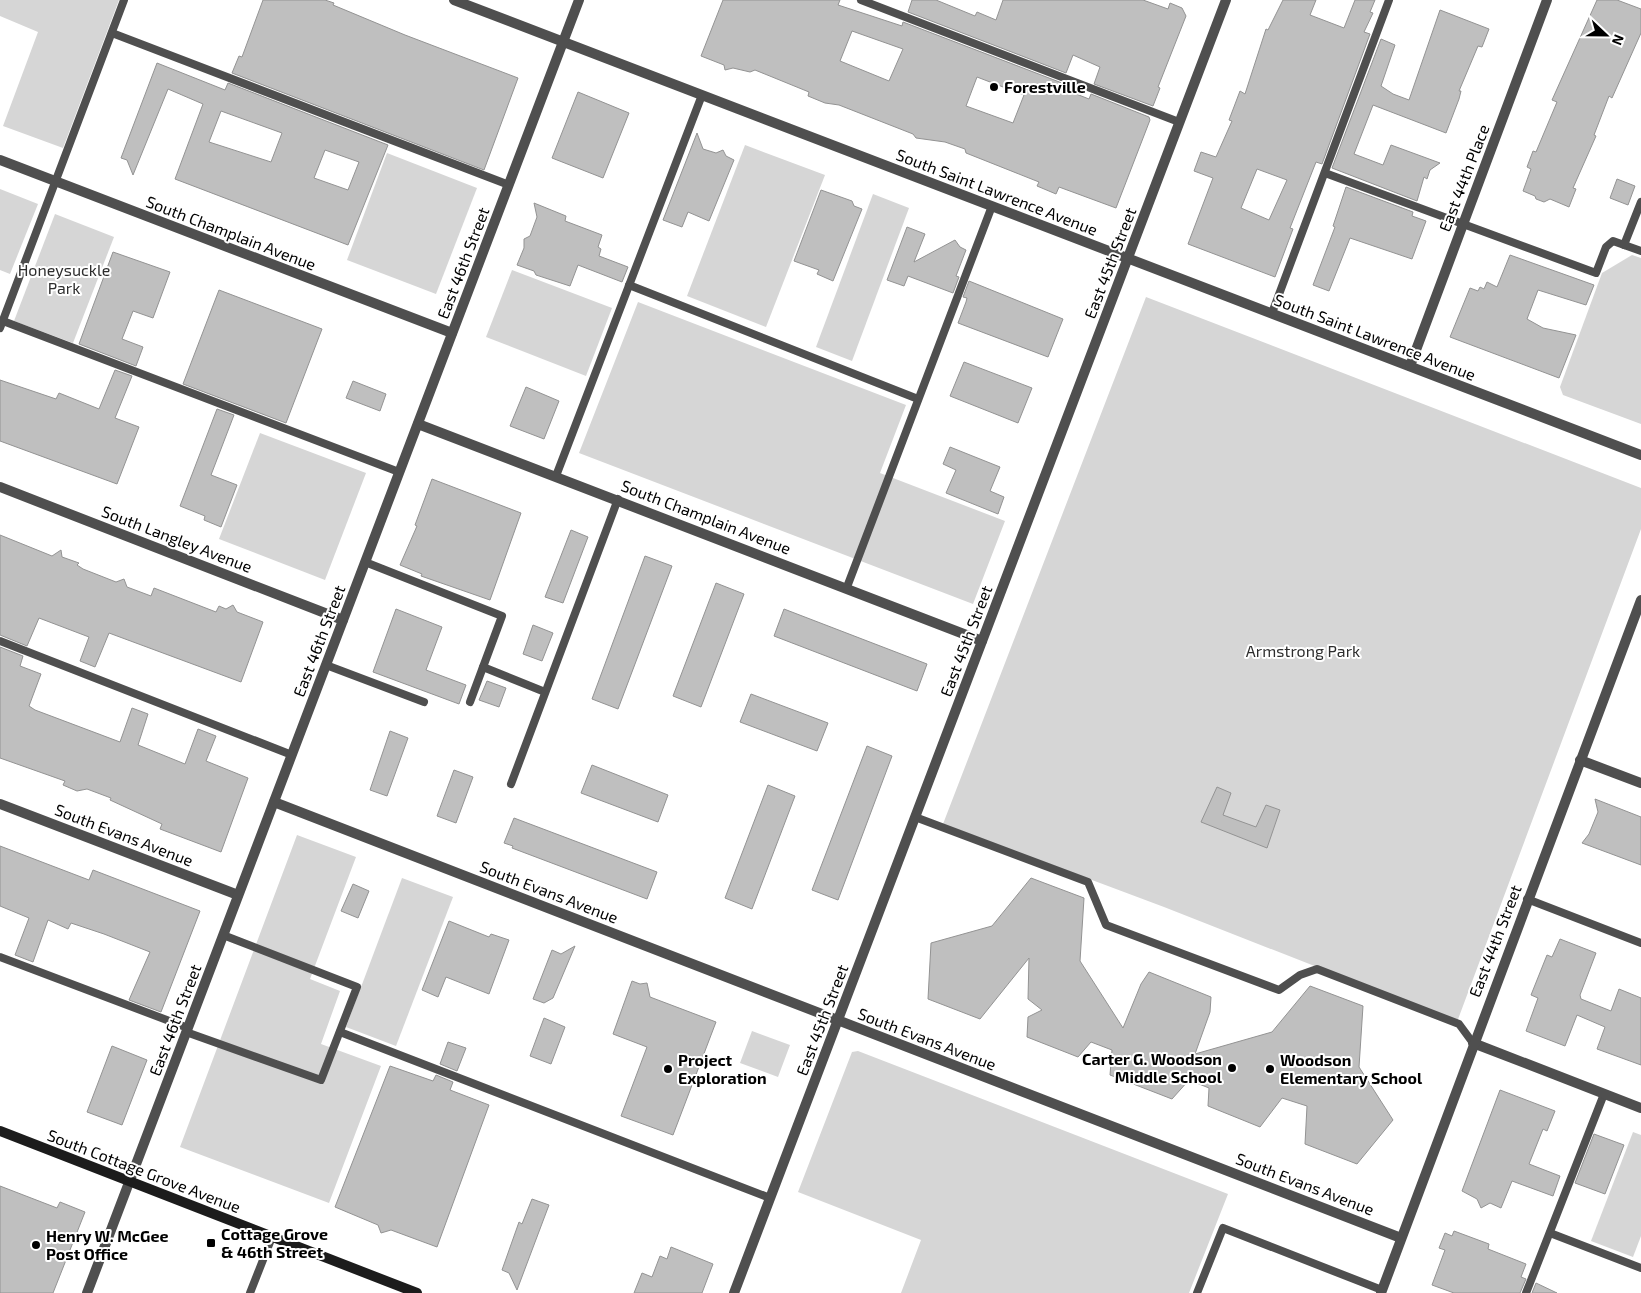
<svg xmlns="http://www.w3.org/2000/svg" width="1641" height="1293" font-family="'Exo 2',sans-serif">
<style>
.green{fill:#d6d6d6}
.building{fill:#bfbfbf;stroke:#939393;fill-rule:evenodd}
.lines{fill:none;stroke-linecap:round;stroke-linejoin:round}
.lane{stroke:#4f4f4f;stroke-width:8}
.street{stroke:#4f4f4f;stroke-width:10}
.secondary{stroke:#1c1c1c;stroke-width:10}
.poi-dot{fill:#000;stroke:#fff;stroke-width:2}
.labels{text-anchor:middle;stroke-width:4;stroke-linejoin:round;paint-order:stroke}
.poi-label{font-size:16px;font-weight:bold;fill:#000;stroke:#fff;text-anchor:start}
.street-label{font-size:16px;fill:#000;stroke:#fff}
.park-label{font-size:16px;fill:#2d2d2d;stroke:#fff}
</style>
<rect width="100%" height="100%" fill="#fff"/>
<g class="green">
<polygon points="0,0 119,0 63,148 3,126 38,32 0,16"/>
<polygon points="745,145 825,175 766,327 687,296"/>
<polygon points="387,153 477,188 436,294 347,260"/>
<polygon points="0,189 38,204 10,274 0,270"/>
<polygon points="873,194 909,208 852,361 816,347"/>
<polygon points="55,214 114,237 73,343 14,321"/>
<polygon points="1632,255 1641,258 1641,424 1563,395 1560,387 1602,273"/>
<polygon points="512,270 612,308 586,376 486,337"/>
<polygon points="1146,297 1641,488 1641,529 1457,1022 1164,907 943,824"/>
<polygon points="638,302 906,405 880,473 1005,521 973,604 579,453"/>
<polygon points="260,433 366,473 325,580 219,539"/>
<polygon points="297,835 356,857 310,979 340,991 321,1044 381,1066 329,1203 180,1147"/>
<polygon points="402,878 453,897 396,1046 346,1027"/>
<polygon points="752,1031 790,1045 778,1077 740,1063"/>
<polygon points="858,1051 1228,1194 1189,1293 901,1293 921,1240 798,1192 852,1052"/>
<polygon points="1633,1132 1641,1135 1641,1236 1633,1257 1591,1241"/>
</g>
<g class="building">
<polygon points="263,0 325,0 334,3 333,5 405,35 518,78 484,170 232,73 239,56 242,57"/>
<path d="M723 0H840L838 5 902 26 903 22 1062 83 1061 88 1089 99 1091 94 1149 117 1150 120 1116 208 1059 187 1056 194 1037 186 1039 182 966 153 965 149 945 142 916 138 913 134 839 105 825 103 808 96 809 92 755 70 750 72 733 68 725 70 724 65 701 56ZM852 31 903 49 889 81 840 61ZM977 77 1024 95 1013 123 966 106Z"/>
<polygon points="912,0 936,0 975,16 977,12 996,20 1003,0 1143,0 1168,9 1170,3 1182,8 1186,16 1158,87 1160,88 1153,106 1094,84 1100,67 1073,55 1066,73 908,12"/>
<path d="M1283 0H1316L1310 15 1344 28 1355 0H1375L1370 12 1373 13 1364 32 1370 34 1322 164 1316 162 1290 228 1293 229 1275 277 1188 244 1213 178 1194 171 1201 152 1216 157 1232 121 1229 120 1240 91 1245 94 1266 29 1268 30ZM1257 169 1287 180 1269 220 1241 208Z"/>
<polygon points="1597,0 1617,0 1641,9 1641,33 1612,98 1609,96 1594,135 1596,136 1573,188 1576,189 1569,207 1550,199 1544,202 1536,199 1535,196 1523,191 1531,169 1527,167 1533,151 1536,152 1557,102 1552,100"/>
<polygon points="1440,10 1489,29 1482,47 1478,46 1459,91 1461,91 1459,99 1446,133 1373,105 1354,154 1383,165 1391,145 1440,163 1430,170 1427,179 1424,177 1417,201 1332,168 1381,39 1395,45 1381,86 1393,94 1409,100"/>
<path d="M157 63 225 90 228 83 388 145 348 245 175 179 203 104 168 89 133 175 127 160 121 158ZM221 111 282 133 271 162 209 142ZM325 150 359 162 348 190 314 178Z"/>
<polygon points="578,92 629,113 603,178 552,158"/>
<polygon points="697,133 703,149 716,153 723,150 726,156 734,160 709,221 688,212 682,227 663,220"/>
<polygon points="1617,179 1635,186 1628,205 1610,198"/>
<polygon points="1346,187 1413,212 1412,216 1426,221 1412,259 1350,238 1329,291 1313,285 1335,227 1333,226"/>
<polygon points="821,190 852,201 854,206 862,209 833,281 817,274 819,270 794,261"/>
<polygon points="534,203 566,216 565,221 602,235 598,247 601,249 599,256 628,267 622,282 578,265 570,286 536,275 534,271 517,265 524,248 524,239 530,236 537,217"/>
<polygon points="907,227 925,234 914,262 955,240 960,247 966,250 956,276 959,277 953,293 908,276 904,286 887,280"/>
<polygon points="113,252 170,272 153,318 133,311 122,339 143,347 136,366 79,344"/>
<polygon points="1510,255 1594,285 1586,305 1538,290 1527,319 1543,328 1576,335 1559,378 1450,337 1470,288 1478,291 1480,287 1484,289 1487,282 1497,287"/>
<polygon points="969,281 1063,319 1048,357 958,323 966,302 967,298 963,297"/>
<polygon points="219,290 322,329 286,423 183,384"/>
<polygon points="964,362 1032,388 1018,423 950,396"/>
<polygon points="115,370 132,376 115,418 139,427 117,484 0,441 0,380 56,399 59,393 99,409"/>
<polygon points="353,381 386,394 380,411 346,398"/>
<polygon points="526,387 559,401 544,439 510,426"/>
<polygon points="217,409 234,415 211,475 237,485 221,527 204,520 205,516 180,506"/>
<polygon points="950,447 1000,467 990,491 1004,497 998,514 946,493 956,470 943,464"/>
<polygon points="432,479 521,513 490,600 421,576 422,574 400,565 417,526 415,525"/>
<polygon points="571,530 588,537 563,603 545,597"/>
<polygon points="0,535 52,556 61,550 62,557 79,563 77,565 83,569 116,582 124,579 127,587 151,596 154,588 216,612 219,606 226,609 233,605 237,612 263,622 241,682 109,633 95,667 80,661 89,637 39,618 27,646 0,635"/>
<polygon points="645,556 672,566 618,709 592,699"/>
<polygon points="716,583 744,594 701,707 673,696"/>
<polygon points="396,609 442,627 426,670 466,685 459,704 373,672"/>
<polygon points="784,609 927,664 917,691 774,636"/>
<polygon points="533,625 553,633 542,661 523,654"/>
<polygon points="0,647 23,656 20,666 41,674 29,706 35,710 120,742 132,708 148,714 138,745 185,764 198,729 216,736 206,761 248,778 221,852 160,829 162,824 110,800 111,798 87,789 77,791 63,785 65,781 0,758"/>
<polygon points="487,681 506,688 499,707 479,700"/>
<polygon points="751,694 828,723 817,751 740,722"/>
<polygon points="390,731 408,738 387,796 370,790"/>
<polygon points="867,746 892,756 838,900 812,890"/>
<polygon points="592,765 668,795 658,822 581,793"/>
<polygon points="454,770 473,777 456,823 437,816"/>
<polygon points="768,785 795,796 752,909 725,898"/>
<polygon points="1217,787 1231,793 1223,815 1256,827 1266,805 1280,810 1267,848 1201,822"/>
<polygon points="1595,799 1641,817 1641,865 1582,843 1589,834 1598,812"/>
<polygon points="514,818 657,872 647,899 512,848 513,846 504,843"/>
<polygon points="0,846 89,880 93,870 200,911 161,1012 129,1000 150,952 104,934 71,923 68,929 48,920 33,962 15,955 29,918 0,906"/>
<polygon points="1031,878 1084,898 1080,961 1123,1028 1141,984 1149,972 1211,997 1210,1012 1195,1054 1272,1032 1310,986 1363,1006 1359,1067 1393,1120 1357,1164 1305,1144 1307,1106 1282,1098 1260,1127 1208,1106 1209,1088 1189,1080 1172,1099 1110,1075 1112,1050 1091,1042 1078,1057 1027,1037 1028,1017 1042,1010 1028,999 1029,958 980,1019 928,999 931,943 992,926"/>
<polygon points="353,884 369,891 358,918 341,911"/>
<polygon points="449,921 489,937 491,934 509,940 489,994 446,977 438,997 422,990"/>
<polygon points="1560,939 1596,953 1580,995 1581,999 1611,1011 1619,989 1641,998 1641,1065 1597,1049 1605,1027 1577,1015 1565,1046 1526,1031 1538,998 1531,995 1547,955 1552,957"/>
<polygon points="575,946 553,998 544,1003 533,999 552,950 561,954"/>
<polygon points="632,981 640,984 647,983 650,997 716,1022 673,1135 621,1116 647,1047 613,1034"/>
<polygon points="544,1018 565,1027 551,1064 530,1056"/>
<polygon points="448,1042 466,1048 457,1071 440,1064"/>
<polygon points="112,1046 147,1060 122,1125 87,1112"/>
<polygon points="390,1066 433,1081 436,1075 453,1082 450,1090 489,1105 437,1247 391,1230 381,1233 378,1225 335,1207"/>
<polygon points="1500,1090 1555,1111 1547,1131 1543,1129 1529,1164 1560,1176 1553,1196 1512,1181 1501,1208 1490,1203 1481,1208 1477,1199 1462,1191"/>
<polygon points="1594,1134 1624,1145 1605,1194 1575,1183"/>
<polygon points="0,1186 57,1208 60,1202 85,1212 53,1293 0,1293"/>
<polygon points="532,1199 549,1205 517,1290 509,1273 502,1270 519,1222 522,1224"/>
<polygon points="1454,1231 1489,1244 1488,1249 1526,1264 1521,1277 1526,1279 1520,1293 1454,1293 1432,1285 1445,1250 1439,1248 1445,1233 1452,1236"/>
<polygon points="671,1247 713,1264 702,1293 634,1293 642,1273 652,1277 660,1256 667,1259"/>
<polygon points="1536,1283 1557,1293 1532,1293"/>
</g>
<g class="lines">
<g class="lane">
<polyline points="861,0 1179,122"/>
<polyline points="112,33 509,185"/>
<polyline points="1325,173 1596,273 1606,247 1613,241 1641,251"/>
<polyline points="1624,245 1641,202"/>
<polyline points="629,285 918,399"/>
<polyline points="1272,313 1389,0"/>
<polyline points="3,321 399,472"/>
<polyline points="0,328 124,0"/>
<polyline points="556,476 702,95"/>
<polyline points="365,562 502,616 470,702"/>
<polyline points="847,587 992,206"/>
<polyline points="0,641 292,755"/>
<polyline points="326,665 424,702"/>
<polyline points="483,667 545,692"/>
<polyline points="511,784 618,499"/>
<polyline points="915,817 1088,882 1106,925 1279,990 1300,975 1317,969 1459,1024 1473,1043"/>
<polyline points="1527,899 1641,943"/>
<polyline points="0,957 188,1028"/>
<polyline points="186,1032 321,1080 357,987 223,935"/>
<polyline points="340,1032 770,1198"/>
<polyline points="1550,1233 1641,1268"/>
<polyline points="250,1293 272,1237"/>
<polyline points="1197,1293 1223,1228 1382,1290"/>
<polyline points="1526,1293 1604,1094"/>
</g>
<g class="street">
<polyline points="454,0 1641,455"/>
<polyline points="0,160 452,333"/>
<polyline points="1410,366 1547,0"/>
<polyline points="418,424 982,641"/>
<polyline points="0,487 343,620"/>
<polyline points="1580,760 1641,783"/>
<polyline points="274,802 1401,1238"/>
<polyline points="0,804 238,895"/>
<polyline points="1473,1043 1641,1108"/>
<polyline points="87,1293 579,0"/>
<polyline points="734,1293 1226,0"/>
<polyline points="1381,1293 1641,600"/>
</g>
<polyline class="secondary" points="0,1131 417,1293"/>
</g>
<g class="poi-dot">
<circle cx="994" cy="87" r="5"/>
<circle cx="1232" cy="1068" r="5"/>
<circle cx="668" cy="1069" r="5"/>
<circle cx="1270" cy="1069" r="5"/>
<rect x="206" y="1238" width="10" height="10" rx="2.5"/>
<circle cx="36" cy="1245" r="5"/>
</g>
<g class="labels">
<g class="poi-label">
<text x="1004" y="93">Forestville</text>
<text x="1222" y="1065" text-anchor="end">Carter G. Woodson<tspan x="1222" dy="18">Middle School</tspan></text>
<text x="678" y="1066">Project<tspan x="678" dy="18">Exploration</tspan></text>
<text x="1280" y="1066">Woodson<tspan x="1280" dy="18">Elementary School</tspan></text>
<text x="221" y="1240">Cottage Grove<tspan x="221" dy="18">&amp; 46th Street</tspan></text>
<text x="46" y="1242">Henry W. McGee<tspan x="46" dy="18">Post Office</tspan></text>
</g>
<g class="street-label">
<text transform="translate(1464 178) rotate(-69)" y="6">East 44th Place</text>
<text transform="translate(997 192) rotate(21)" y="6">South Saint Lawrence Avenue</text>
<text transform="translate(231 233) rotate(21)" y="6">South Champlain Avenue</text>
<text transform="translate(463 263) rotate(-69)" y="6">East 46th Street</text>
<text transform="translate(1110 263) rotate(-69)" y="6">East 45th Street</text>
<text transform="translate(1375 337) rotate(21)" y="6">South Saint Lawrence Avenue</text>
<text transform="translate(706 517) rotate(21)" y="6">South Champlain Avenue</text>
<text transform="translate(177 539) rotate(21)" y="6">South Langley Avenue</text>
<text transform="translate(319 641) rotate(-69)" y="6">East 46th Street</text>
<text transform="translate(966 641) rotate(-69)" y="6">East 45th Street</text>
<text transform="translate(124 835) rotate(21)" y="6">South Evans Avenue</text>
<text transform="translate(549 892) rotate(21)" y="6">South Evans Avenue</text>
<text transform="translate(1495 941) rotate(-69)" y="6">East 44th Street</text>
<text transform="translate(175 1020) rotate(-69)" y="6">East 46th Street</text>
<text transform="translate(822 1020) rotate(-69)" y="6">East 45th Street</text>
<text transform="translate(927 1039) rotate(21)" y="6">South Evans Avenue</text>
<text transform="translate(144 1171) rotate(21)" y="6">South Cottage Grove Avenue</text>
<text transform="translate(1305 1184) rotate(21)" y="6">South Evans Avenue</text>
</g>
<g class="park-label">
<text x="64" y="276">Honeysuckle<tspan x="64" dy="18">Park</tspan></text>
<text x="1303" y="657">Armstrong Park</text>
</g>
</g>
<g transform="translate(1606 35) rotate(112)" stroke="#ffffff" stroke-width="4" paint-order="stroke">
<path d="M0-4L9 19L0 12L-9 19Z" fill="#000000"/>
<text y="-8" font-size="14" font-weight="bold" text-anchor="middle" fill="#000000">N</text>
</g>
</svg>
